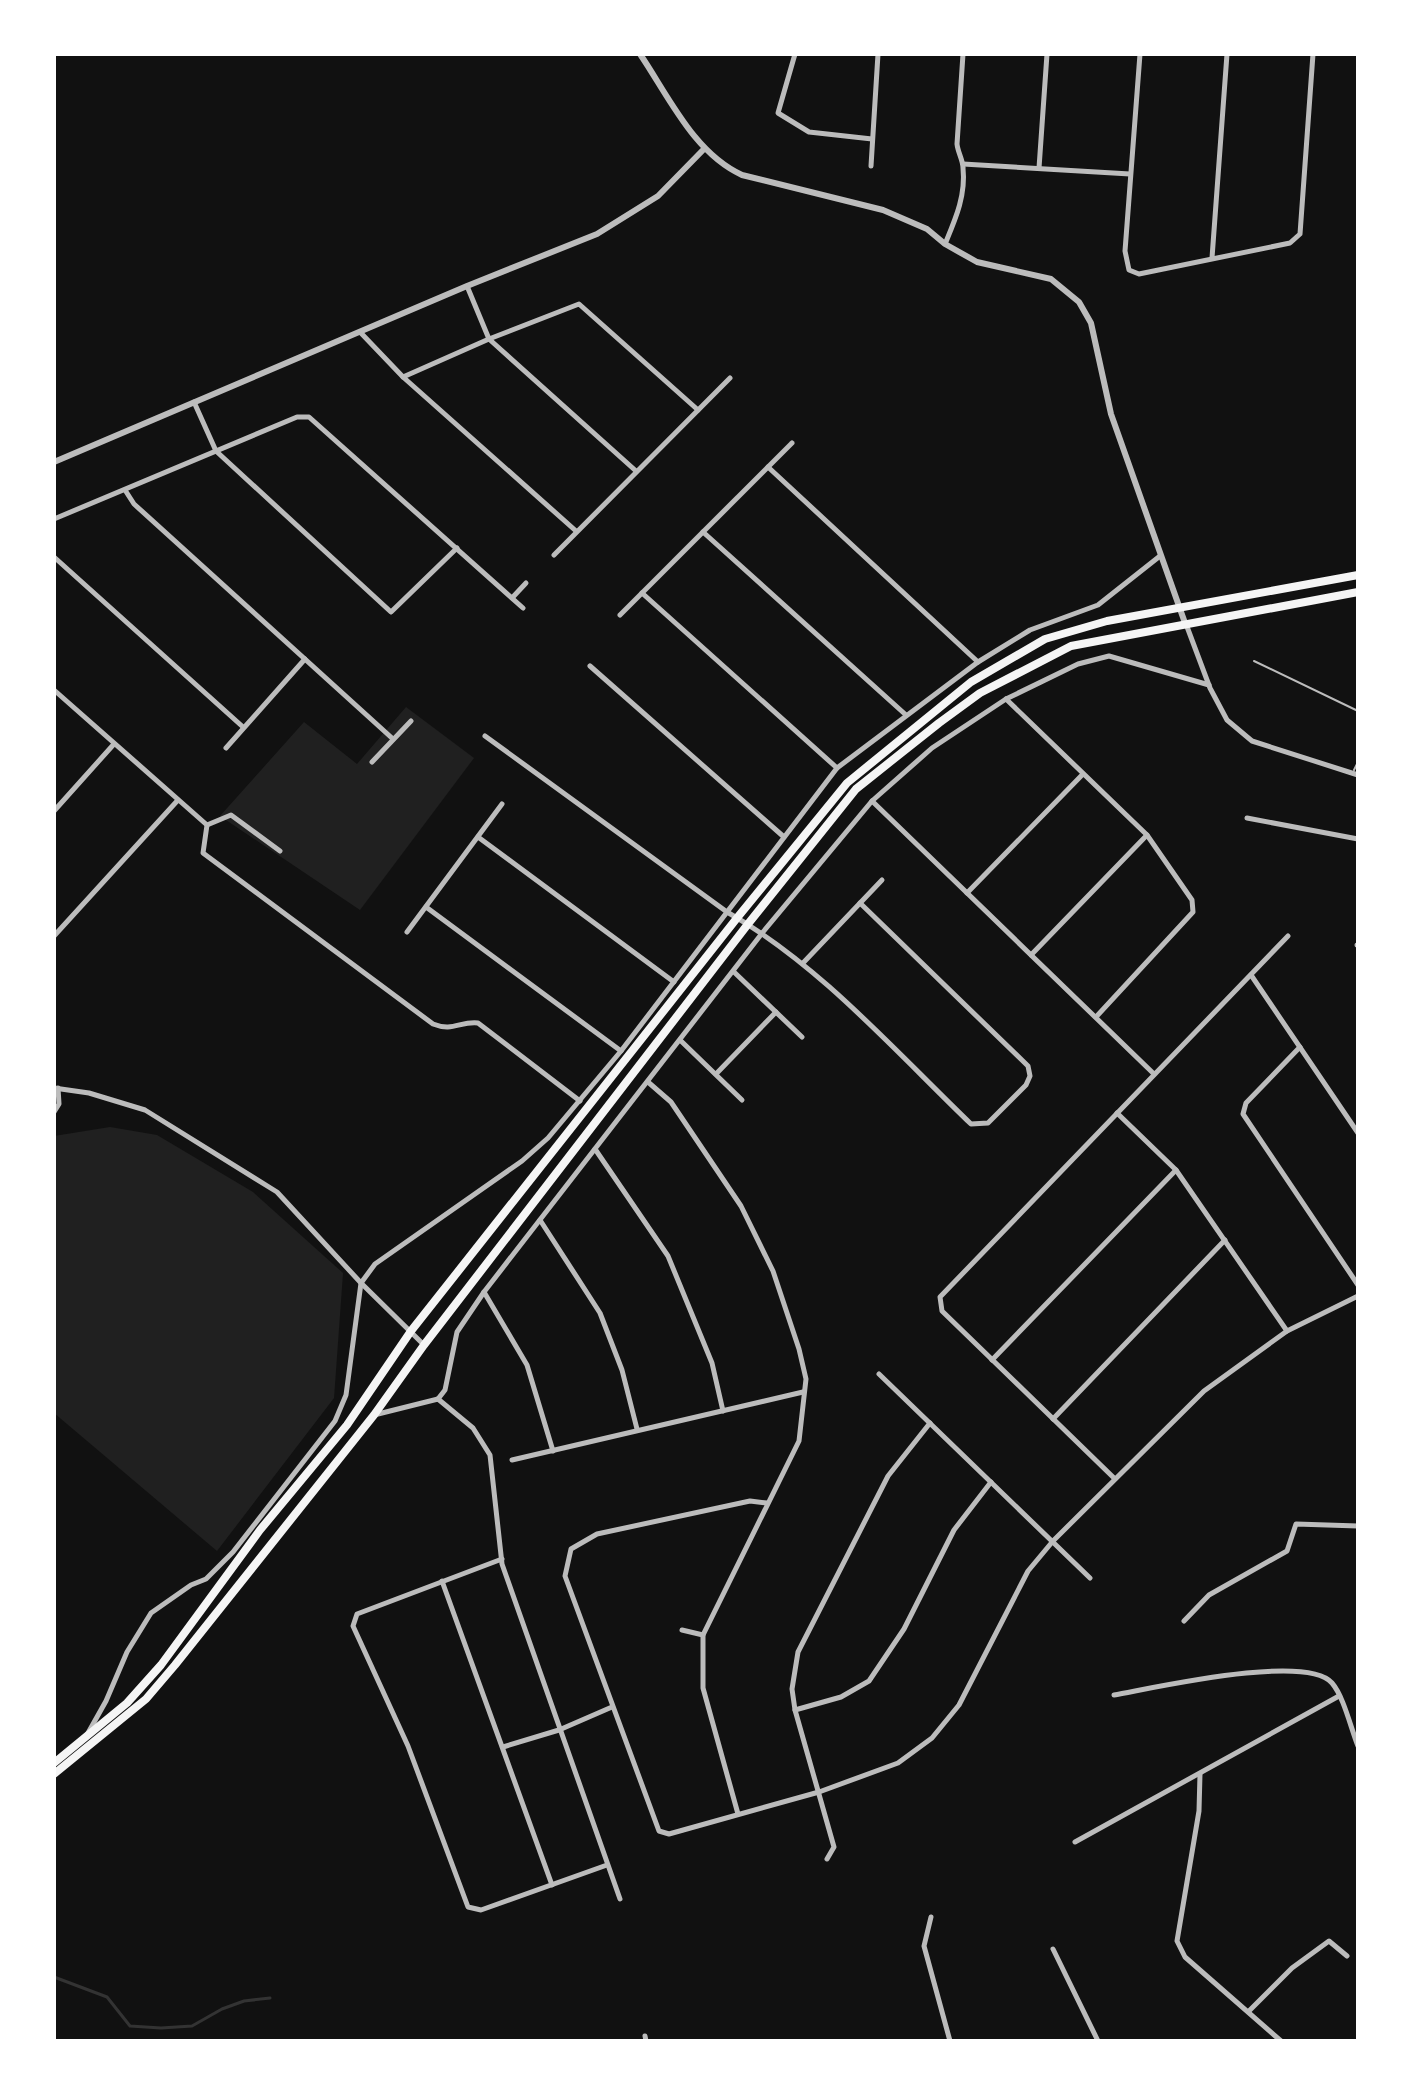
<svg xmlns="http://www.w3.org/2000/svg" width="1412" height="2095" font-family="'IBM Plex Sans',sans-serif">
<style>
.green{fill:#202020}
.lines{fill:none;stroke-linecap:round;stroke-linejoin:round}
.stream{stroke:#333;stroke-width:3}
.service{stroke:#bcbcbc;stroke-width:2}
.minor{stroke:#bcbcbc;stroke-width:5}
.tertiary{stroke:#bcbcbc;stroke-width:6}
.trunk{stroke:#f5f5f5;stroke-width:8}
</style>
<rect width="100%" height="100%" fill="#111"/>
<g class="green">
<polygon points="406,707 474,758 360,910 220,816 304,722 357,764"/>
<polygon points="110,1127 157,1135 253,1192 343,1273 334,1398 217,1551 54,1413 54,1136"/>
</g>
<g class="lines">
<polyline class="stream" points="54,1977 107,1997 130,2026 161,2028 192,2026 222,2009 244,2001 270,1998"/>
<g class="service">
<polyline points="1254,661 1358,711"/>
<polyline points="1354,770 1358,762"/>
</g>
<g class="minor">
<polyline points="795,54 778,113 809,132 872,139"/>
<polyline points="1140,54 1125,251 1129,270 1139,274 1290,243 1300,234 1313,54"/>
<polyline points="963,164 1130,174"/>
<polyline points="871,166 878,54"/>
<polyline points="1039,168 1047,54"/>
<path d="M945 244C955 220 966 196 963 168 963 160 958 153 957 144L963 54"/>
<polyline points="1212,258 1227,54"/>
<polyline points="467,286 489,339 636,471"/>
<polyline points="360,332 403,377 576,531"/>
<polyline points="403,377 489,339 579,304 698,410"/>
<polyline points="194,402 216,451 391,612 457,548"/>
<polyline points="768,467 978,662"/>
<polyline points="125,490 134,504 393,739"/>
<polyline points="54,519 297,417 309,417 523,608"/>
<polyline points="703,532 906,715"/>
<polyline points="554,555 730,378"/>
<polyline points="54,557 243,727"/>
<polyline points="642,593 837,768"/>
<polyline points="512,598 526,583"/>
<polyline points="620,615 792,443"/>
<polyline points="1186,624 1210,688 1227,720 1252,741 1358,775"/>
<polyline points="590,666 784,837"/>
<path d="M54 690 207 825 203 853 433 1024C453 1032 460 1021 478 1023L580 1101"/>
<polyline points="1006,699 1147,835 1192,900 1193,912 1096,1017"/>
<path d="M485 736 727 912C819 964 895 1051 971 1124L988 1123 1026 1085 1030 1076 1028 1066 860 903"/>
<polyline points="226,748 305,659"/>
<polyline points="372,762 411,721"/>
<polyline points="872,801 1154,1074"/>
<polyline points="54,811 114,744"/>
<polyline points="1247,818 1358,839"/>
<polyline points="207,825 231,815 280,851"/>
<polyline points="478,837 674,982"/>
<polyline points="967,893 1083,774"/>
<polyline points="426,907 621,1051"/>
<polyline points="407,932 502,804"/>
<polyline points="54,936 178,800"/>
<polyline points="1357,945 1358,945"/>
<polyline points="1031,955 1147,835"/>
<polyline points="803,963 882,880"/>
<polyline points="734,972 802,1037"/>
<polyline points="1251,975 1358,1133"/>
<polyline points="680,1040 742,1100"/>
<polyline points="1300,1047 1246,1103 1243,1114 1358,1285"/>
<polyline points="716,1074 776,1012"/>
<polyline points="648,1082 671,1102 741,1206 773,1271 799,1349 806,1379 799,1441 703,1635 703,1688 738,1814"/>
<polyline points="54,1088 89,1093 145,1110 277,1192 361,1283 423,1344"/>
<polyline points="54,1112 59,1104 58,1088"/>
<polyline points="1117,1113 1176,1170 1287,1331"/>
<polyline points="595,1149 668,1256 712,1363 723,1411"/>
<polyline points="540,1220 600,1313 622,1370 637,1429"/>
<polyline points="484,1292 527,1365 553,1451"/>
<polyline points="992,1360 1176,1170"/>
<polyline points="879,1374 1090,1578"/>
<polyline points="438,1399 445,1390 457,1332 484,1292 763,932 872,801 932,748 1006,699 1078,664 1109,656 1209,685"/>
<polyline points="438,1399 473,1428 490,1455 502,1564 620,1899"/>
<polyline points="374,1415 438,1399"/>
<polyline points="1053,1419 1225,1240"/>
<polyline points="512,1460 803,1392"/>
<polyline points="1114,1478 942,1311 940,1297 1288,936"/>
<polyline points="767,1503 750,1501 597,1534 571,1549 565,1576 659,1831 669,1834 819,1792 898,1763 932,1738 959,1705 1028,1571 1053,1541 1204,1391 1287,1331 1358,1296"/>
<polyline points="502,1559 357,1614 353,1626 408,1746 468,1907 481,1910 607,1865"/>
<polyline points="442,1581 552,1885"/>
<polyline points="1184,1621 1209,1595 1287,1551 1296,1524 1358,1526"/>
<polyline points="682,1630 703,1635"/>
<path d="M1114 1695C1154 1688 1306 1653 1332 1683 1344 1697 1351 1729 1358 1746"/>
<polyline points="795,1710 841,1697 869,1681 904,1629 954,1530 991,1482"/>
<polyline points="88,1733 106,1701 127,1652 151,1613 191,1585 206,1579 233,1552 335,1421 346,1395 361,1283 375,1264 522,1161 548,1138 621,1051 837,768 978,662 1030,630 1098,605 1160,556"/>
<polyline points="503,1747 559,1730 612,1707"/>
<polyline points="1200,1774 1199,1811 1177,1941 1185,1957 1281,2041"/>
<polyline points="1075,1842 1339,1696"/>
<polyline points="827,1859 834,1847 795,1710 792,1689 798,1652 888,1476 930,1423"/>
<polyline points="931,1917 924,1946 950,2041"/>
<polyline points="1053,1949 1098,2041"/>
<polyline points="1249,2011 1292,1968 1329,1941 1347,1956"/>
<polyline points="645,2036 646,2041"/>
</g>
<g class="tertiary">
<path d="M640 54C669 97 694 153 742 175L883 210 927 229 945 244 977 262 1051 279 1079 302 1091 323 1111 414 1185 623"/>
<polyline points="54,462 467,286 597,234 658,196 704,149"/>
</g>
<g class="trunk">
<polyline points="54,1763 127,1703 161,1665 260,1530 347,1425 411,1331 737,918 847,783 971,682 1045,639 1107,621 1358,575"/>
<polyline points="54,1774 146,1699 175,1665 374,1415 424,1345 748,924 856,789 939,723 980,693 1071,646 1358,592"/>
</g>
</g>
<rect width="1412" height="2095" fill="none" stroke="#ffffff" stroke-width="112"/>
</svg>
